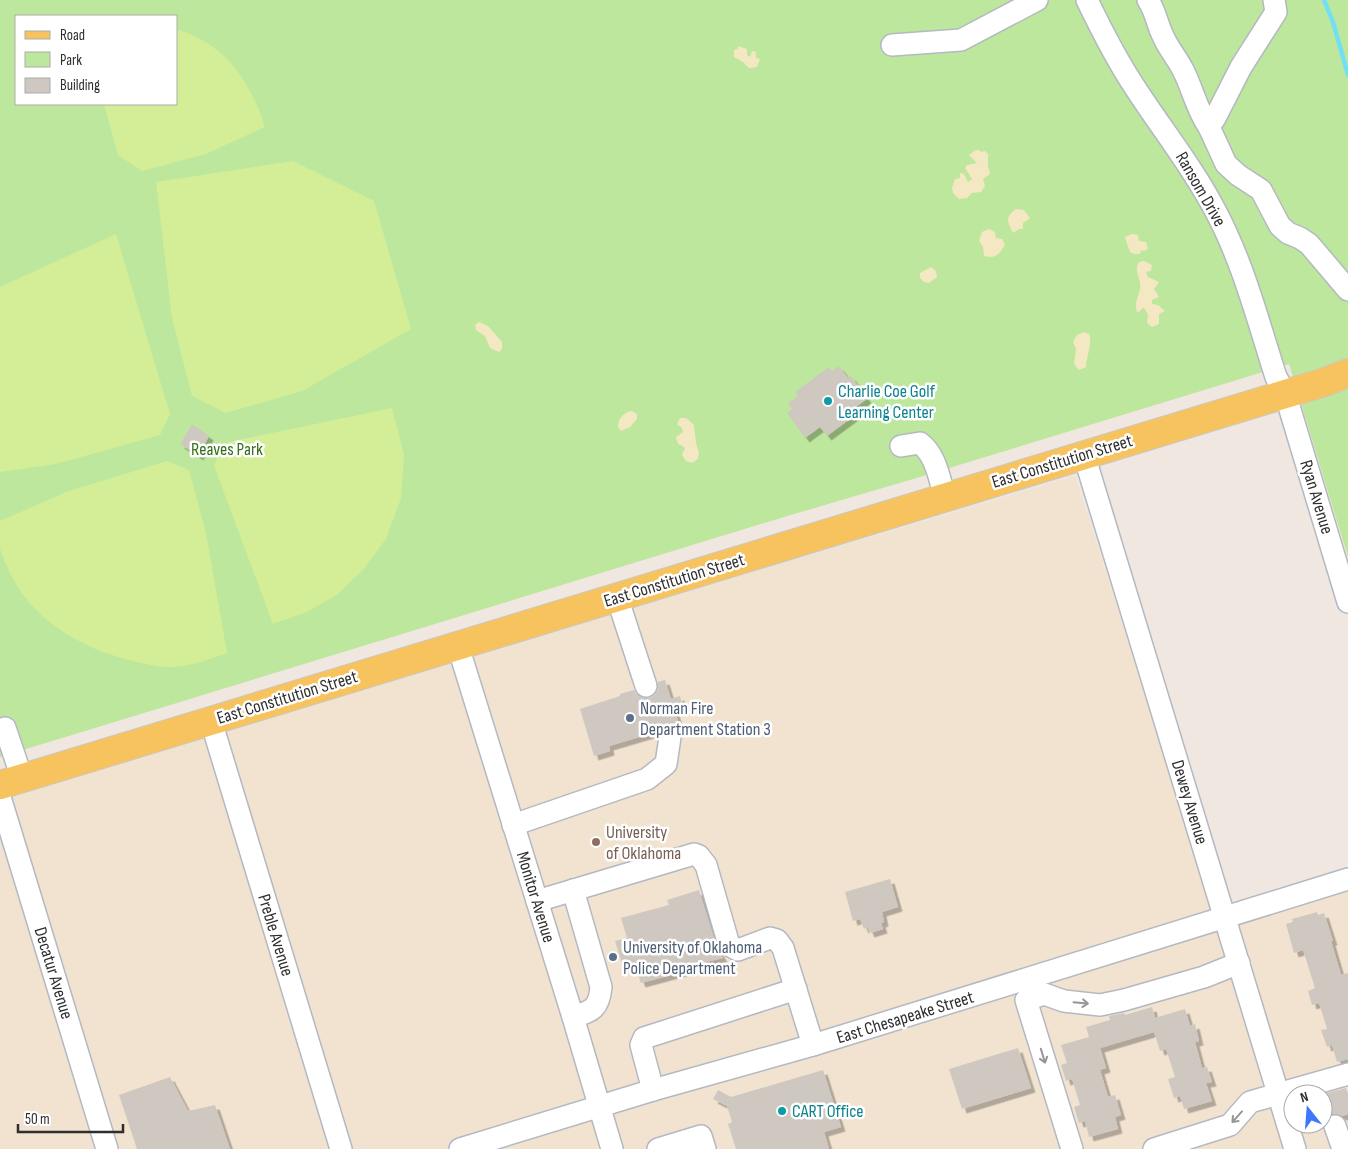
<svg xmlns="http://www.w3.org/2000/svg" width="1348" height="1149" font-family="'Sofia Sans Condensed',sans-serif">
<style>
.education{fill:#f1e3d0;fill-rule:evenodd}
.green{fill:#bde79c;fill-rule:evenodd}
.sand{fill:#f4e8c3}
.pitch{fill:#d3ee97}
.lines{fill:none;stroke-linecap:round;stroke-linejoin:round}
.stream{stroke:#71dff4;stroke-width:4.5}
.building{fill:#cfc8c1;filter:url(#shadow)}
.minor-casing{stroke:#b4b8c1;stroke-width:24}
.major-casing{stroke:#c9c9c9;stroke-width:30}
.minor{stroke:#fff;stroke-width:21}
.major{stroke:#f6c35e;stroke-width:28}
.oneway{stroke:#969696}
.culture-dot{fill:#0f9aa8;stroke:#fff;stroke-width:2}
.service-dot{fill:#5c6f8a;stroke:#fff;stroke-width:2}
.education-dot{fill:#8d6e63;stroke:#fff;stroke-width:2}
.labels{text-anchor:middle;stroke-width:5;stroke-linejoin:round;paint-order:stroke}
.street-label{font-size:18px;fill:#2e2e2e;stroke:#fff}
.culture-label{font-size:18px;fill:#0d838f;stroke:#fff;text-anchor:start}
.park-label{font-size:18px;fill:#347018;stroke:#fff}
.service-label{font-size:18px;fill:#4e5e75;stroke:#fff;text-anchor:start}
.education-label{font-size:18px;fill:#785e54;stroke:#fff;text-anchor:start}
</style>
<defs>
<filter id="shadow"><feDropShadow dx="4.5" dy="4.5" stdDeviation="0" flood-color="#0004"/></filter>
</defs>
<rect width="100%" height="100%" fill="#efe7e0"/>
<path class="education" d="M1075 476 1219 925 1348 888V1149H0V796ZM1293 1094H1323V1124H1293Z"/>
<path class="green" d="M0 0H1348V557L1289 364 920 477 784 517 0 757ZM16 16H176V104H16Z"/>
<g class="sand">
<polygon points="738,46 747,49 747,55 750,57 752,51 756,52 756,58 760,59 757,67 749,68 743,62 734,57 734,50 738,49"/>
<polygon points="976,150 979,150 981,152 985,151 988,154 988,166 990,174 983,179 985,186 981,192 972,193 967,198 959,199 953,193 952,188 955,179 960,178 960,173 964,174 968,182 972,179 965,168 967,165 977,163 969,155"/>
<path d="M1016 209 1024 210 1030 218 1023 223V229H1019L1013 233C1008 222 1004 218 1016 209Z"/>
<path d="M989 229 995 232 996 238 1002 239 1005 245C999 254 996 259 984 256L983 247 979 241 982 232Z"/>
<polygon points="1132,234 1138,235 1139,241 1146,242 1148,249 1144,251 1141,250 1140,254 1134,254 1130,252 1125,238 1127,236"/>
<path d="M1144 261 1152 265 1151 271 1146 272 1148 277 1159 282 1154 289 1159 297 1152 300V304L1158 305 1165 311 1159 314V324L1152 327 1147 323 1148 315 1145 309 1143 308 1139 312H1137C1134 302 1138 298 1140 289 1142 278 1133 272 1139 262Z"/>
<polygon points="931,267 936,271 937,277 929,283 924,282 920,278 920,273"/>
<polygon points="479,322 488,326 502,342 502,349 499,352 490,348 485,336 476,330 475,325"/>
<path d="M1084 332 1089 334C1093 343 1086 357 1086 367L1079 370 1074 364 1076 349 1073 342 1077 335Z"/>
<path d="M632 411 637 414V419L630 427 621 431 618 427C618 418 624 412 632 411Z"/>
<path d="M680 418H686L694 425 696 443 699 453 698 459 692 463 686 461 682 455 685 448C680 443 678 447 676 437L683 432 682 428 677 424Z"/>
</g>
<g class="pitch">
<path d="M176 29C226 44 250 81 265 127L206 154 142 171 118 155 104 104H176Z"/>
<polygon points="293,161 374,201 411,329 302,391 226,413 192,396 172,318 156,182"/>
<polygon points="116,234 170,414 160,435 56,464 0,472 0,287"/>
<polygon points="392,408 404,455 401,498 386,539 363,570 338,594 307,612 273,624 214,466 224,443"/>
<path d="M167 461 189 470 206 533 227 653C213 658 197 664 183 666 166 669 149 665 133 661 82 649 27 618 7 566 4 560 1 554 0 548 0 540 0 530 0 521L66 492Z"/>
</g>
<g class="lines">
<polyline class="stream" points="1324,0 1333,22 1348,75"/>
</g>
<g class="building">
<polygon points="839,366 848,378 851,376 867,399 854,408 858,413 827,436 820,427 805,438 787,413 792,409 788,403 798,396 795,392 829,367 832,371"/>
<polygon points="192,424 209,436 199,456 180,444"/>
<polygon points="665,680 671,699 680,696 683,708 675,711 679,725 666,725 660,731 609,746 610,751 594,756 580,709 620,696 620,694 634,690 637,695 643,698 650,698 655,695 658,689 658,682"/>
<polygon points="890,879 898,907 882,912 884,922 881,923 883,929 870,933 867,926 864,929 860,919 853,921 845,892"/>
<polygon points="699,890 717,948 723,958 693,965 693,969 641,983 634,964 623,967 615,941 627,938 621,918 669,905 667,900"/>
<polygon points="1317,912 1318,915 1324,913 1333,941 1331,941 1341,975 1348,973 1348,1059 1337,1062 1332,1045 1327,1047 1321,1030 1327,1029 1319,1003 1312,1005 1308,991 1315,988 1303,950 1294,953 1286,924 1293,922 1292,919"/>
<polygon points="1152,1007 1155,1018 1185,1009 1190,1026 1195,1024 1199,1041 1195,1042 1202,1068 1207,1067 1212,1082 1206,1083 1212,1101 1184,1109 1180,1096 1174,1098 1168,1079 1175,1077 1166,1049 1160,1051 1154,1032 1100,1048 1106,1068 1100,1070 1108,1097 1115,1095 1121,1115 1115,1117 1118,1129 1089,1137 1085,1121 1079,1123 1074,1107 1080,1105 1072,1079 1066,1081 1061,1065 1067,1063 1061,1045 1089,1037 1086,1027 1110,1020 1109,1016 1124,1013 1125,1015"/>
<polygon points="1018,1048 1031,1088 962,1109 949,1069"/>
<polygon points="823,1070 841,1127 824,1132 829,1149 736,1149 728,1124 732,1122 727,1106 713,1099 718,1090 731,1097"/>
<polygon points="170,1077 188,1111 215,1105 230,1149 137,1149 119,1095"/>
<polygon points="1346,1088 1348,1094 1348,1114 1342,1116 1337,1114 1331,1114 1328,1116 1323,1100 1323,1094"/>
</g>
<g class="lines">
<defs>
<g id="minor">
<path d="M1087 0C1101 29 1116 59 1134 86 1161 128 1192 166 1215 210 1243 262 1258 321 1276 377L1285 393 1348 602"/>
<path d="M1148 0C1156 12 1157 24 1163 36 1168 48 1177 58 1183 70 1193 89 1196 109 1209 127"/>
<polyline points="1274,0 1276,12 1241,67 1215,118 1209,127 1226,164 1238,175 1261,190 1280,226 1288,233 1300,238 1309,244 1348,290"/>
<polyline points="892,45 961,40 1037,0"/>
<path d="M901 446 920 443C936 455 939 478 945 497"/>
<polyline points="1084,455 1295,1149"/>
<polyline points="617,597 646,686"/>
<polyline points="458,646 573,1017 612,1149"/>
<polyline points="211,721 341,1149"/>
<polyline points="0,730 5,728 22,778"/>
<polyline points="0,797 107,1149"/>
<polyline points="513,825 647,779 666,764 670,737"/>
<polyline points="537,901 694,854 699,856 706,865 729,945 738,950 770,938 777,940 783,948 813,1045"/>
<path d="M573 1017C592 1011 599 1009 601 987L573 890"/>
<polyline points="653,1090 641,1045 644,1038 796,989"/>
<polyline points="1335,1126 1343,1149"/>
<polyline points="460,1149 653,1090 813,1045 1348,879"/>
<polyline points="658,1149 701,1136 705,1149"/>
<polyline points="1072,1149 1026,1000 1044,994 1064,1001 1100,1005 1124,1000 1204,977 1239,963"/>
<polyline points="1154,1149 1230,1125 1250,1102 1348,1074"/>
</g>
<polyline id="major" points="0,785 1325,382 1348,373"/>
</defs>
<use href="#minor" class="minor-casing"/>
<use href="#major" class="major-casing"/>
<use href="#minor" class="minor"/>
<use href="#major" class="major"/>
</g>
<defs><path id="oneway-shaft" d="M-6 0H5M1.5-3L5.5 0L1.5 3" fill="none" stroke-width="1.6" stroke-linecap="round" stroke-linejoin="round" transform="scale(1.25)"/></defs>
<g class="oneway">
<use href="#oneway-shaft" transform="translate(1081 1003) rotate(5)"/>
<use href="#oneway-shaft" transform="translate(1043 1056) rotate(73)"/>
<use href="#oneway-shaft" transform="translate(1237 1117) rotate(132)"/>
</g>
<g class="culture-dot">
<circle cx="828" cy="401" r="5"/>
<circle cx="782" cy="1111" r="5"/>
</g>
<g class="service-dot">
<circle cx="630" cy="718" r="5"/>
<circle cx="613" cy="957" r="5"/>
</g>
<circle class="education-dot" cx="596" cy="842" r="5"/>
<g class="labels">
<g class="street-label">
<text transform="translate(1201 189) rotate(60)" y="6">Ransom Drive</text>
<text transform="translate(1062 461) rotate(-17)" y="6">East Constitution Street</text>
<text transform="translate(1317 497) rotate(73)" y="6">Ryan Avenue</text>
<text transform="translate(674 580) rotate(-17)" y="6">East Constitution Street</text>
<text transform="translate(287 697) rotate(-17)" y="6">East Constitution Street</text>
<text transform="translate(1190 802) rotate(73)" y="6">Dewey Avenue</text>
<text transform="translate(536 897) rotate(73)" y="6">Monitor Avenue</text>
<text transform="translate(276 935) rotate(73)" y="6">Preble Avenue</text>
<text transform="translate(54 973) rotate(73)" y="6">Decatur Avenue</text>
<text transform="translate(905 1017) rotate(-17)" y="6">East Chesapeake Street</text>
</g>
<g class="culture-label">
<text x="838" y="397">Charlie Coe Golf<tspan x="838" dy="21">Learning Center</tspan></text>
<text x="792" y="1117">CART Office</text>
</g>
<g class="park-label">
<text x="227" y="455">Reaves Park</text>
</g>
<g class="service-label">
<text x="640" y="714">Norman Fire<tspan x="640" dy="21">Department Station 3</tspan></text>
<text x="623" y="953">University of Oklahoma<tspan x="623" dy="21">Police Department</tspan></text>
</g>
<g class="education-label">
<text x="606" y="838">University<tspan x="606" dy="21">of Oklahoma</tspan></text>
</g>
</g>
<rect x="15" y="15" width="162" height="90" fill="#ffffff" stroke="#ababab"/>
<rect x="25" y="31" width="25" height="8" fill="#f6c35e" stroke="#ababab"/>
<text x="60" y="40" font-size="15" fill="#2e2e2e">Road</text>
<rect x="25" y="52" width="25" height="15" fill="#bde79c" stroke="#ababab"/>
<text x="60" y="65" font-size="15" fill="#2e2e2e">Park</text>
<rect x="25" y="78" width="25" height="15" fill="#cfc8c1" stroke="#ababab"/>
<text x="60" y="90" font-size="15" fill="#2e2e2e">Building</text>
<g transform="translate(1308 1109) rotate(343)"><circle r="24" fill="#ffffff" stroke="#ababab"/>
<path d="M0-4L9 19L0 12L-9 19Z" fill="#3e76ff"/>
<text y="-8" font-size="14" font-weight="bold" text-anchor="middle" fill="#2e2e2e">N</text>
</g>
<path d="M18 1124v8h105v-8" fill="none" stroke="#2e2e2e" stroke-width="2.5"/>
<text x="25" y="1124" font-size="15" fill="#2e2e2e" stroke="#ffffff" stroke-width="4" paint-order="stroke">50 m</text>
</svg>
